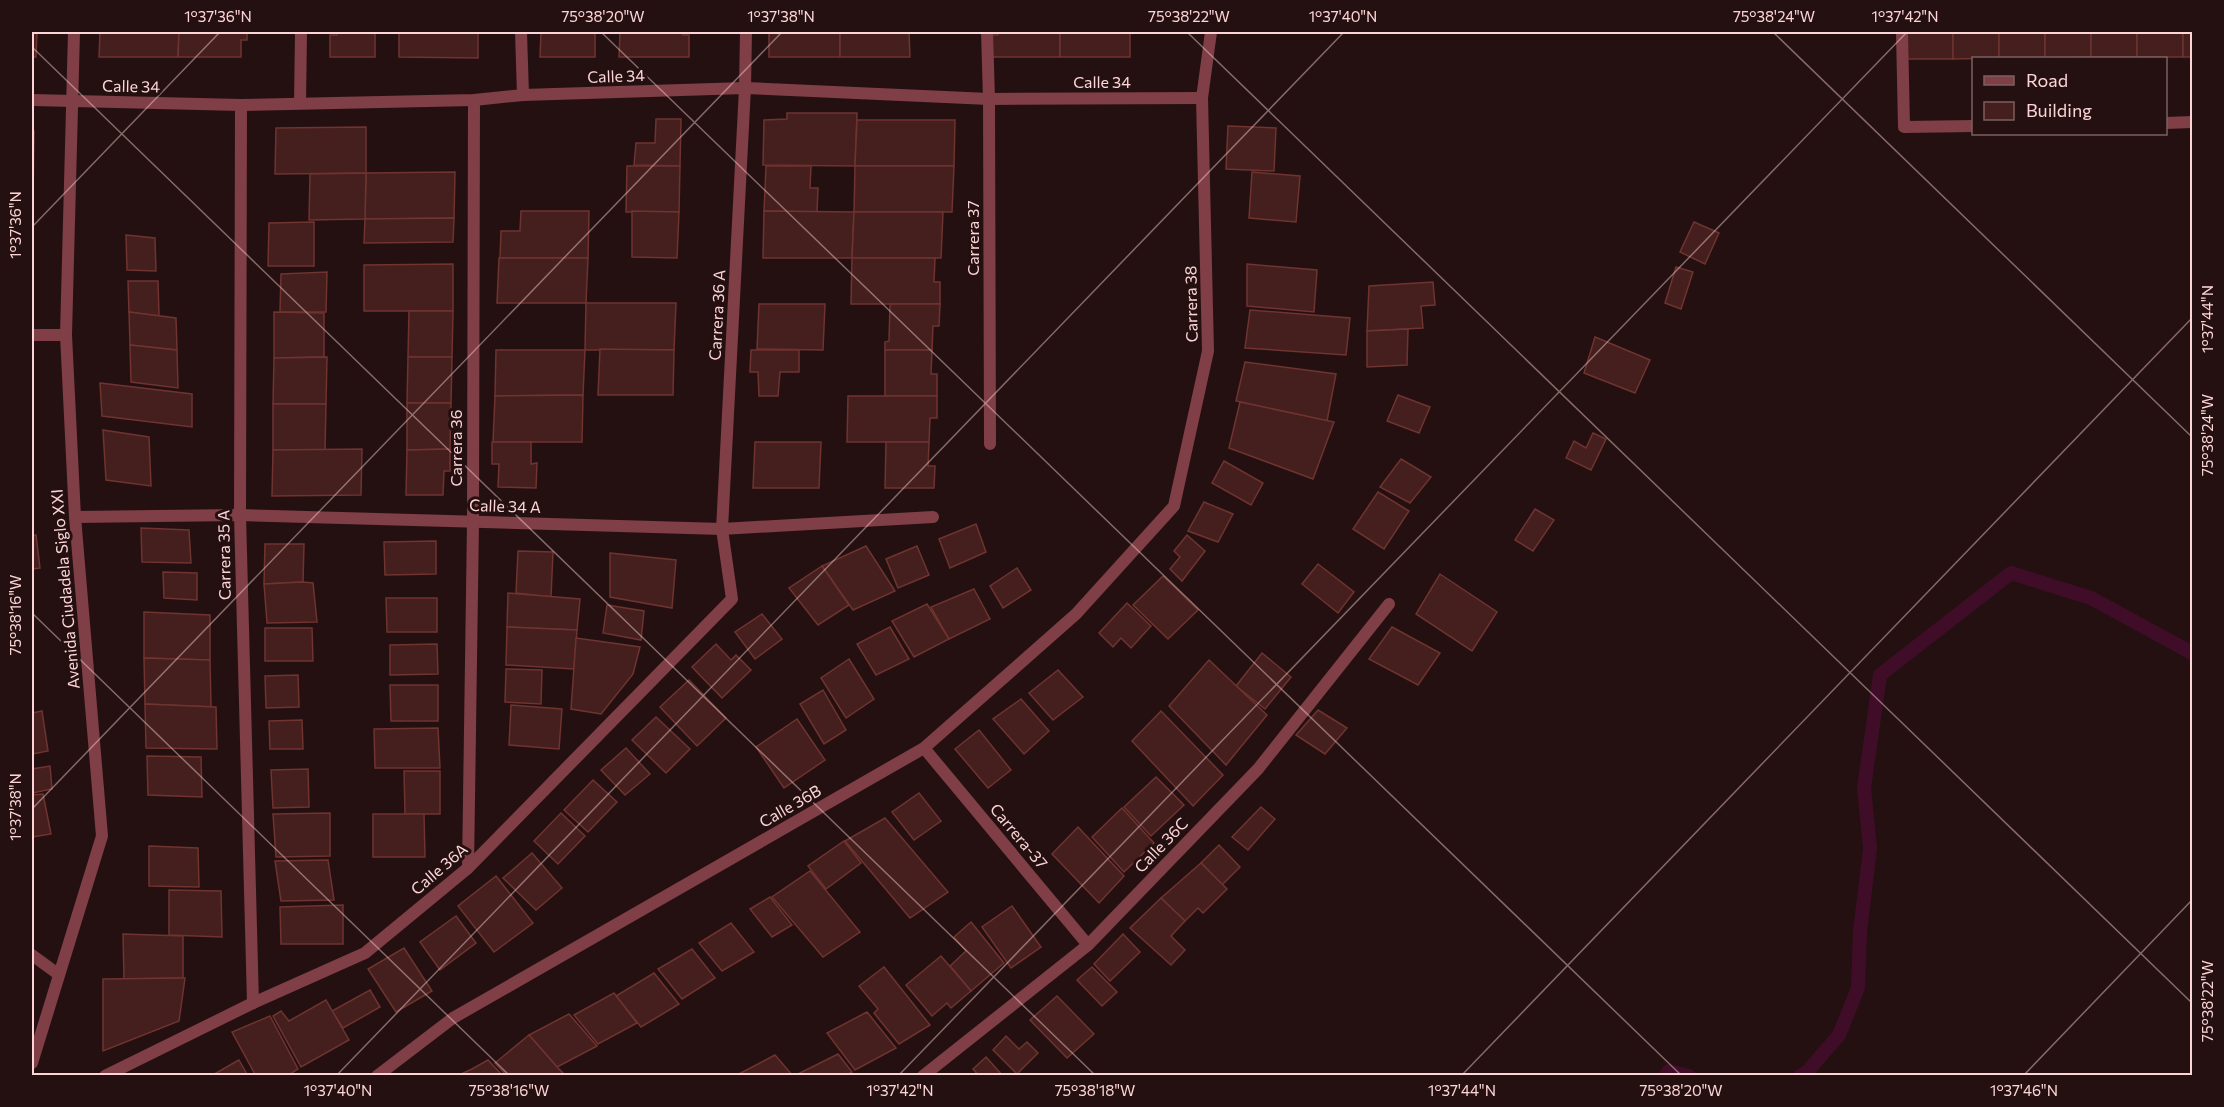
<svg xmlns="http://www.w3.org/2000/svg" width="2224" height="1107" font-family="Commissioner,sans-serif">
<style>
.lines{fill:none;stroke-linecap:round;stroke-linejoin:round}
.stream{stroke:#400d28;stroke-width:14}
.building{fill:#441f1d;stroke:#6f3330;stroke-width:1.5}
.minor{stroke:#803e46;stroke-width:12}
.ticks{fill:none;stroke:#fdd5d7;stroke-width:1.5;stroke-opacity:0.45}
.labels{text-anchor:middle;stroke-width:6;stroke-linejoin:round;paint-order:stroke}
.street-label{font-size:16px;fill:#fdd5d7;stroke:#241010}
.neatline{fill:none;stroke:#fdd5d7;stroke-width:2}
.ticks-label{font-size:15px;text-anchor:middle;fill:#fdd5d7}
</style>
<rect width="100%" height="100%" fill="#241010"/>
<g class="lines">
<g class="stream">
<polyline points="1665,1076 1669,1071 1689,1076"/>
<polyline points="1800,1076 1806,1073 1839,1035 1858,988 1860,932 1870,848 1864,788 1880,675 2011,573 2091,598 2192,653"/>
</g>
</g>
<g class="building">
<polygon points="32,32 37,32 36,57 32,57"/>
<polygon points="100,32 179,32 178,57 99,57"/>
<polygon points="179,32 247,32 247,40 241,40 241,57 178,57"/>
<polygon points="337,32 375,32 375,57 330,57 330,35 337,35"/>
<polygon points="399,32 478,32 478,58 399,57"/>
<polygon points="541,32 595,32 595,57 540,57"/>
<polygon points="620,32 682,32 683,35 689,35 689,57 619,57"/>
<rect x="769" y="32" width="71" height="25"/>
<polygon points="840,32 909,32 910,57 840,57"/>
<polygon points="998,32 1060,32 1060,57 992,57 991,35 998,35"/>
<rect x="1060" y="32" width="70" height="25"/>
<rect x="1907" y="32" width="46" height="27"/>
<polygon points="1953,32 1999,32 1999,58 1953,59"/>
<rect x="1999" y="32" width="46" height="26"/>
<polygon points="2045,32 2091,32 2091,57 2045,58"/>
<rect x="2091" y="32" width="46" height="25"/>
<rect x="2137" y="32" width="46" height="25"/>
<rect x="2183" y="32" width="9" height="25"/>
<polygon points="787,113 857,113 855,166 763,165 764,120 787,119"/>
<polygon points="656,119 681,119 680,166 634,165 636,143 655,143"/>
<polygon points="857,120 955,120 954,166 855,166"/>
<polygon points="1228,126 1276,128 1274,171 1226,169"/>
<polygon points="366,127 366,173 275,174 276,128"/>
<polygon points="32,131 34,131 33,199 32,199"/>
<polygon points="627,166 680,166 679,212 626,212"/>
<polygon points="766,166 811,166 810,188 818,188 817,212 764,211"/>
<polygon points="855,166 954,166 952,212 854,212"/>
<polygon points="455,172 454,218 365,219 366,173"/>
<polygon points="1252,172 1300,176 1296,222 1249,218"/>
<polygon points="366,173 365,219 309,220 310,174"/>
<polygon points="521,211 589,211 588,258 500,258 501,231 520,231"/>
<polygon points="632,211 679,212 677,258 632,257"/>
<polygon points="764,211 854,212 852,258 763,258"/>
<polygon points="854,212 943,212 941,258 852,258"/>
<polygon points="454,218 453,242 364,243 365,219"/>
<polygon points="314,222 314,266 268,266 269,223"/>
<polygon points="1694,222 1719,233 1705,264 1680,252"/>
<polygon points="126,235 155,238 156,271 127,270"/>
<polygon points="499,258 588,258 586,303 497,303"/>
<polygon points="852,258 935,258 934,282 940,282 940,304 851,304"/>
<polygon points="453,264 453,311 364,311 364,265"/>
<polygon points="1247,264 1317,270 1314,312 1247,306"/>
<polygon points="1676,267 1693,272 1681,309 1665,303"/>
<polygon points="327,272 326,312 280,312 281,274"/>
<polygon points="128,281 158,281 159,316 129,312"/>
<polygon points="1433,282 1435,305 1421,306 1423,328 1367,331 1369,286"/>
<polygon points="586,303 676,303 674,350 585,350"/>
<polygon points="759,304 825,304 823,350 757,349"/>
<polygon points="890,304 940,304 939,326 933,326 932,350 885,350 885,342 889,341"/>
<polygon points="1250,310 1350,318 1346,355 1245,348"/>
<polygon points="409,311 453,311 452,357 408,357"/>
<polygon points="129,312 176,318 177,350 130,345"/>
<polygon points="274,312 324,313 324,357 274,358"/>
<polygon points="1408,329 1407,365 1367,367 1367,331"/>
<polygon points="1595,337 1650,360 1635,393 1584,373"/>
<polygon points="130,345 177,350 178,388 131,382"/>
<polygon points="600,349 674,350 673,395 598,395"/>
<polygon points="496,350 585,350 583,395 495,396"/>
<polygon points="751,350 799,350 799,372 780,372 778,396 759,396 758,372 750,372"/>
<polygon points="885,350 932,350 931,374 937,374 937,396 885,396"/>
<polygon points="327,357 326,404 273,404 274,358"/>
<polygon points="408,357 452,357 451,403 407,403"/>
<polygon points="1245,362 1336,374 1327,421 1236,401"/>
<polygon points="100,383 192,394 192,427 102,416"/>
<polygon points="583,395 582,442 493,442 495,396"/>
<polygon points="1398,395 1430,407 1419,433 1387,421"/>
<polygon points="848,396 937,396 937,418 930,418 929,442 847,442"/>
<polygon points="1240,402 1334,422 1313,479 1229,448"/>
<polygon points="407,403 451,403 450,449 407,450"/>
<polygon points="273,404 326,404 325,450 273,450"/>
<polygon points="103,430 149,437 151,486 106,480"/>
<polygon points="1593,433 1606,439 1591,470 1566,458 1574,441 1586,448"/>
<polygon points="492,442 531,442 531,464 537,463 536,488 498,487 499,464 492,464"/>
<polygon points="755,442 821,442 819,488 753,488"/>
<polygon points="886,442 929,442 928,466 935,466 934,488 885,488"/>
<polygon points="362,449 361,495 272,496 273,450"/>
<polygon points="450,449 450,471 444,471 443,495 406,495 407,450"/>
<polygon points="1401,459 1431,477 1410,503 1380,487"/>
<polygon points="1224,461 1263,483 1251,505 1212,483"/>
<polygon points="1378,492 1409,511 1384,549 1353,529"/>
<polygon points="1204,502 1233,514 1218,542 1188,531"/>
<polygon points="1535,509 1554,520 1533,551 1515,540"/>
<polygon points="976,524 986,552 950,568 939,539"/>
<polygon points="141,528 189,530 191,563 142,562"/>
<polygon points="36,535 40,568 32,569 32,536"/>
<polygon points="1187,535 1205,551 1182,581 1170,569 1180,557 1174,551"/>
<polygon points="436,541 436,574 385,575 384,542"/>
<polygon points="265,544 304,544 303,582 264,584"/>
<polygon points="866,546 895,591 853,610 822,566"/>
<polygon points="917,546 929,575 898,588 886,559"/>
<polygon points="518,551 553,552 551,597 516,593"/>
<polygon points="610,553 676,560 672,608 610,597"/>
<polygon points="1318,564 1354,592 1338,613 1302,584"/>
<polygon points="822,566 849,605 818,625 789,588"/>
<polygon points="1017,568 1031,590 1003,608 990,586"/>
<polygon points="163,572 197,573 197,600 164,598"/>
<polygon points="1440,574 1497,612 1472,651 1416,614"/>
<polygon points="1163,576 1198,610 1168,639 1133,605"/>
<polygon points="303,582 313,583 317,622 267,623 264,584"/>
<polygon points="974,589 990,619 949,639 931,607"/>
<polygon points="508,593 580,599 577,630 507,627"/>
<polygon points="386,598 437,598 437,632 387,632"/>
<polygon points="1127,603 1151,626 1131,648 1121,638 1113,647 1099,633"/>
<polygon points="927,604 949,639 914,657 892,621"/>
<polygon points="607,605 644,611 641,640 603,633"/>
<polygon points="144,612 210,615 210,660 144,658"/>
<polygon points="762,614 782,639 755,659 735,632"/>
<polygon points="507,627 577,630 574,669 506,665"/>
<polygon points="890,627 909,659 876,675 857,644"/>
<polygon points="1392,627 1440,653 1418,685 1369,659"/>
<polygon points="265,628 312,628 313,661 265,661"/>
<polygon points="576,638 640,647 633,674 601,714 571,709"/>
<polygon points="437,644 438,674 390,675 390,645"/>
<polygon points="716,644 731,660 736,655 751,670 722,698 692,667"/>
<polygon points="1262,653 1291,677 1265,709 1236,686"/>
<polygon points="144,658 210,660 211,707 145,704"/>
<polygon points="849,659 874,699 846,718 821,678"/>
<polygon points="1209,660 1267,715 1226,765 1169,706"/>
<polygon points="506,669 542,670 541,704 505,702"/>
<polygon points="1058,670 1083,697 1053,720 1029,693"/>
<polygon points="298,675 299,707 266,708 265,676"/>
<polygon points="689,680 726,718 697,746 660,707"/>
<polygon points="390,685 438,685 438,721 391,721"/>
<polygon points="823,690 846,730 824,744 800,704"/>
<polygon points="1021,699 1049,731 1024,754 993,719"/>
<polygon points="145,704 216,707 217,749 146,748"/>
<polygon points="511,705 562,709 559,749 509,745"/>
<polygon points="1318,710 1347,728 1325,754 1296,735"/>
<polygon points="42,711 48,751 32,754 32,713"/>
<polygon points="1161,711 1223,775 1193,806 1132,741"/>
<polygon points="656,717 690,749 666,773 632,740"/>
<polygon points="797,719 825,760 784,788 756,747"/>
<polygon points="302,720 303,749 270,749 269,721"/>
<polygon points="438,728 440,768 375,768 374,729"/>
<polygon points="979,730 1011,770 988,788 955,749"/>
<polygon points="626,748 650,774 625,795 601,770"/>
<polygon points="147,756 201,757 202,797 148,795"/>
<polygon points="50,766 52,789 32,793 32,769"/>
<polygon points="308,769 309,807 273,808 271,770"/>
<polygon points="404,771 440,771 440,814 405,814"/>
<polygon points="1156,777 1184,805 1151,836 1124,807"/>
<polygon points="593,780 617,802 588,832 564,810"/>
<polygon points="919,793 941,821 914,840 892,812"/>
<polygon points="43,794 51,834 32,837 32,795"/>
<polygon points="1261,807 1275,819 1248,850 1232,837"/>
<polygon points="1122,808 1154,843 1124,872 1092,837"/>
<polygon points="330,813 330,856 276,857 273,814"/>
<polygon points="561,813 585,836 558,864 534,841"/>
<polygon points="373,814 424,814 425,857 373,857"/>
<polygon points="885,818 948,892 910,918 845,841"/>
<polygon points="1078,827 1124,876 1099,903 1052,854"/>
<polygon points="844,841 861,863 826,889 808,866"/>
<polygon points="1219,845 1240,867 1222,885 1201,863"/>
<polygon points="149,846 198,848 199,887 149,886"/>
<polygon points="532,853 562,888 536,910 503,878"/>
<polygon points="328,860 334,900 281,901 275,861"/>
<polygon points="1201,863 1227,889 1203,913 1198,908 1185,921 1161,898"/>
<polygon points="810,871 860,932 823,957 772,897"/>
<polygon points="496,876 533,923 494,952 458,906"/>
<polygon points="169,890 221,891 222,937 169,935"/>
<polygon points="770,897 792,925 772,937 750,909"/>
<polygon points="1161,898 1185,921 1171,936 1185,950 1171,965 1130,928"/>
<polygon points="343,905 343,944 281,944 280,907"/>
<polygon points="1012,906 1041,947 1011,968 982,927"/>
<polygon points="456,916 476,943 440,970 420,942"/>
<polygon points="971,922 1004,963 971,991 950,966 966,951 954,937"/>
<polygon points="731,923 754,952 722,971 699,943"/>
<polygon points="123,934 183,936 183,978 124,979"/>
<polygon points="1123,934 1140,952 1110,981 1094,964"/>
<polygon points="404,948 432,991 396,1012 368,969"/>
<polygon points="692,949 715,978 682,999 658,969"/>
<polygon points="941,956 971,991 951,1008 947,1003 932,1016 906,985"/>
<polygon points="884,967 930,1025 899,1044 874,1013 878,1009 859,986"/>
<polygon points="1092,967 1117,992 1102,1006 1077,980"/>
<polygon points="654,973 679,1004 641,1027 616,996"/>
<polygon points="183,978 185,978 179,1021 103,1051 103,979"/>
<polygon points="370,990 380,1007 343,1028 332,1011"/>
<polygon points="614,993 637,1023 598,1044 574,1015"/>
<polygon points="1057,996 1094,1034 1067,1058 1030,1020"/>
<polygon points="326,1000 349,1040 301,1067 273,1016 281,1011 289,1021"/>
<polygon points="867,1012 896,1048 855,1070 827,1033"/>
<polygon points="569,1014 597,1046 557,1067 529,1035"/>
<polygon points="270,1016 298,1069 287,1076 256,1076 232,1032"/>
<polygon points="529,1035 557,1067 566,1076 507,1076 495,1063"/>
<polygon points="1006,1036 1019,1049 1027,1042 1038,1053 1017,1074 993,1050"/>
<polygon points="838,1054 852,1072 845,1076 796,1075"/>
<polygon points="775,1055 793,1076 737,1075"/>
<polygon points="986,1057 1003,1076 979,1076 973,1069"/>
<polygon points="239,1060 248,1076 211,1076 237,1061"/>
<polygon points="488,1060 503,1076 457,1076 472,1069"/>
</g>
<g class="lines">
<g class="minor">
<polyline points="521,32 523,95"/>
<polyline points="987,32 989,99 990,444"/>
<polyline points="1902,32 1904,127 1974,126"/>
<polyline points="32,100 241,105 474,100 523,95 745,88 989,99 1202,98"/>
<polyline points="300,103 301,32"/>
<polyline points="241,105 240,515 253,1003"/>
<polyline points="2166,123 2192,122"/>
<polyline points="32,335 66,335"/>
<polyline points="75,517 240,515 722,529 933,517"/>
<polyline points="924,748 1088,945"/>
<polyline points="468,868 473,522 474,100"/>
<polyline points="32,955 58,974"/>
<polyline points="32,1063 102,836 75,517 66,335 74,32"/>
<polyline points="105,1076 253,1003 365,953 468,868 732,599 722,529 745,88 746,32"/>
<polyline points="377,1076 453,1018 924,748 1076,614 1174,506 1208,351 1202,98 1211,32"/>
<polyline points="923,1076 1088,945 1258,769 1389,604"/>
</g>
</g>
<path class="ticks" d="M601 32 1682 1076M1187 32 2192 1003M1773 32 2192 437M32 47 1096 1076M32 227 220 32M32 613 510 1076M32 809 782 32M336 1076 1344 32M898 1076 1907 32M1461 1076 2192 318M2023 1076 2192 900"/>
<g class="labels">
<g class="street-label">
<text transform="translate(616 76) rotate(-2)" y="6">Calle 34</text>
<text x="1102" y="88">Calle 34</text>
<text transform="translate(131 86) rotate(1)" y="6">Calle 34</text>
<text transform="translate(973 238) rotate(-90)" y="6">Carrera 37</text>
<text transform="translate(1191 304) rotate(-91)" y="6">Carrera 38</text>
<text transform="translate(717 315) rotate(-87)" y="6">Carrera 36 A</text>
<text transform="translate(456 448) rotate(-90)" y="6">Carrera 36</text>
<text transform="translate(505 506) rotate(2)" y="6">Calle 34 A</text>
<text transform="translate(224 555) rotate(-91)" y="6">Carrera 35 A</text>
<text transform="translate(65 589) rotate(-95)" y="6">Avenida Ciudadela Siglo XXI</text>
<text transform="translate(790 806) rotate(-30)" y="6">Calle 36B</text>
<text transform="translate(1019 836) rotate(50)" y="6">Carrera-37</text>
<text transform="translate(1161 845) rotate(-46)" y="6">Calle 36C</text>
<text transform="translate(439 869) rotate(-41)" y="6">Calle 36A</text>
</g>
</g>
<rect width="2224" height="1107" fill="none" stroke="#241010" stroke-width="66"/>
<rect x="1972" y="57" width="195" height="78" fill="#241010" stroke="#7b5f60" stroke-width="1.5"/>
<rect x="1984" y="76" width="30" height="9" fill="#803e46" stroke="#7b5f60" stroke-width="1.5"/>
<text x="2026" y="87" font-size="18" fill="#fdd5d7">Road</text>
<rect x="1984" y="102" width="30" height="18" fill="#441f1d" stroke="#7b5f60" stroke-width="1.5"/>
<text x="2026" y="117" font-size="18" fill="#fdd5d7">Building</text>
<rect x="33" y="33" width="2158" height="1041" class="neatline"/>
<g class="ticks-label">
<text x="218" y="22">1°37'36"N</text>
<text x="603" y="22">75°38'20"W</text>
<text x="781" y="22">1°37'38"N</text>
<text x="1189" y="22">75°38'22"W</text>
<text x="1343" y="22">1°37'40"N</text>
<text x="1774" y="22">75°38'24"W</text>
<text x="1905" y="22">1°37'42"N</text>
<text transform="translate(16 225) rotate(-90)" y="5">1°37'36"N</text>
<text transform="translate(2208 319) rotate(-90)" y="5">1°37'44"N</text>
<text transform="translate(2208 435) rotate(-90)" y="5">75°38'24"W</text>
<text transform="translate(16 615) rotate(-90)" y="5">75°38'16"W</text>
<text transform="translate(16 807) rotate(-90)" y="5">1°37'38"N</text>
<text transform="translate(2208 1001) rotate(-90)" y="5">75°38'22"W</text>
<text x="338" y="1096">1°37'40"N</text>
<text x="509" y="1096">75°38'16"W</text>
<text x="900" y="1096">1°37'42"N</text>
<text x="1095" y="1096">75°38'18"W</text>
<text x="1462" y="1096">1°37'44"N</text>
<text x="1681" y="1096">75°38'20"W</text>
<text x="2024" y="1096">1°37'46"N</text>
</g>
</svg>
